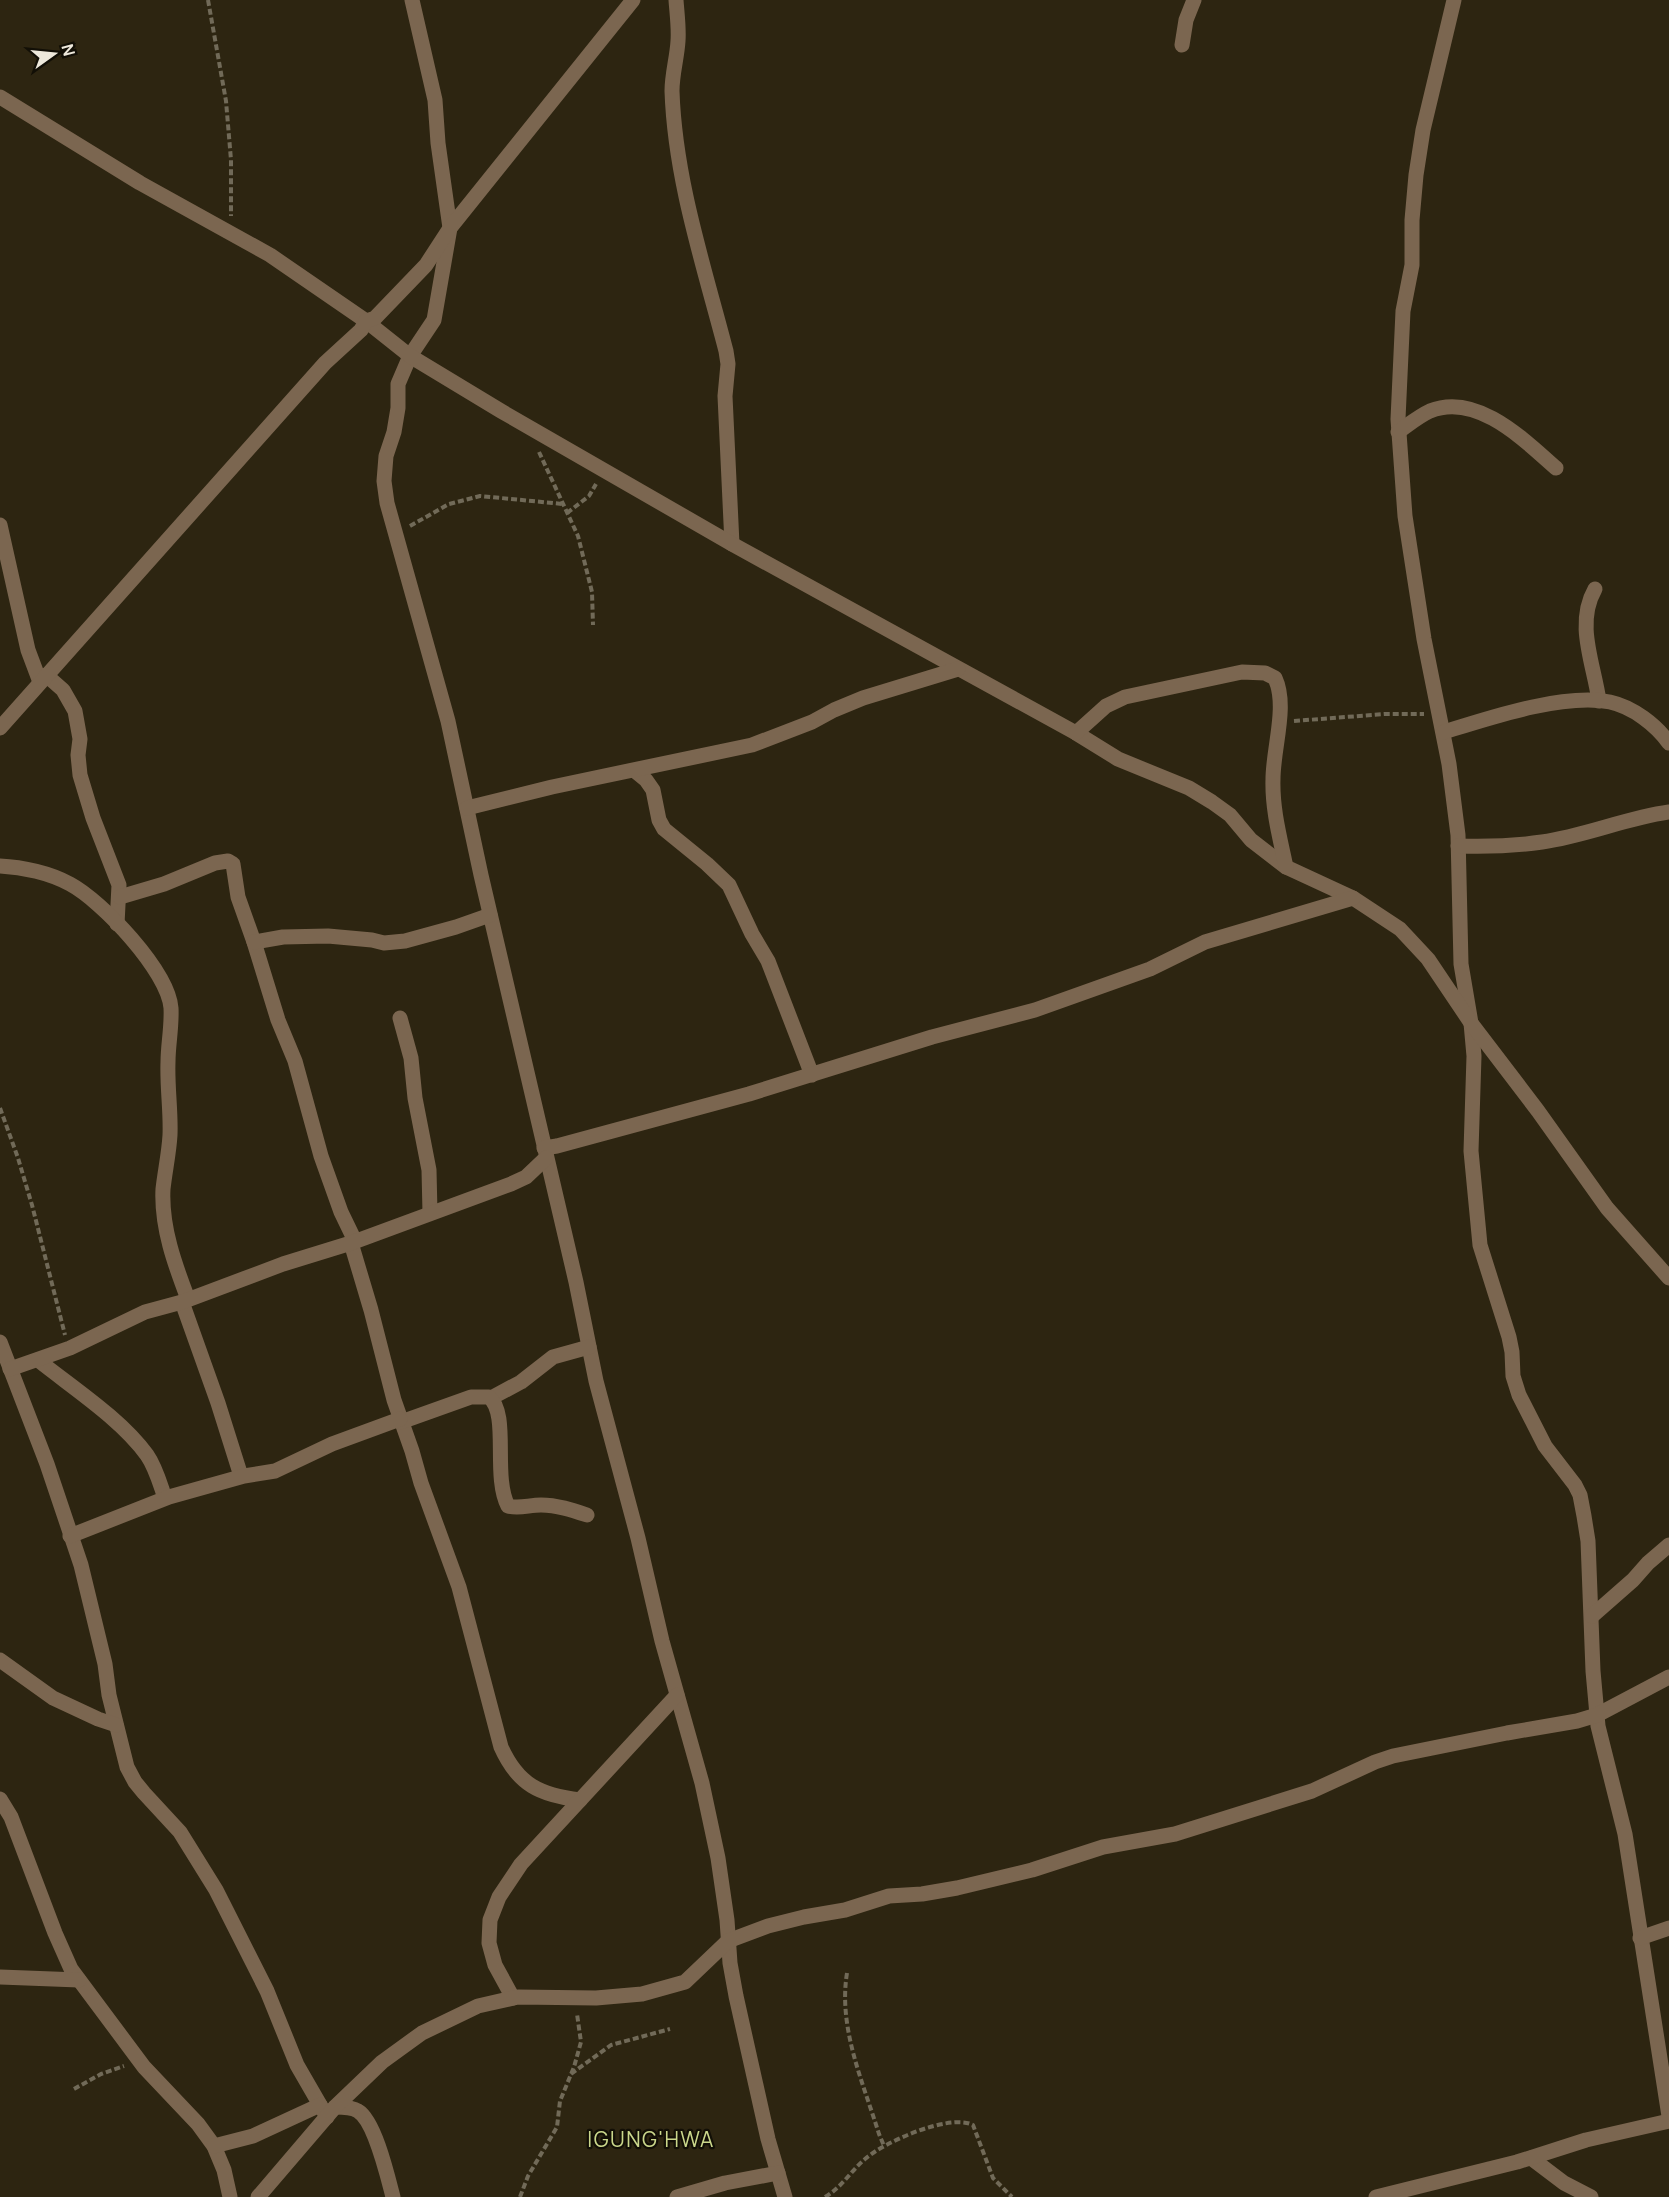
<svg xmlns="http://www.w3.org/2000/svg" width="1669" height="2197" font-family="Manrope,sans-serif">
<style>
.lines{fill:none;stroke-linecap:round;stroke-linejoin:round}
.path{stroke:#716a58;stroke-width:4;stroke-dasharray:6 3;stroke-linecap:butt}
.minor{stroke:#7b6650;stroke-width:15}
.labels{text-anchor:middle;stroke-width:4.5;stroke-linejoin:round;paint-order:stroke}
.quarter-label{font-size:21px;letter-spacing:1.5px;fill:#cbd78b;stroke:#120f06}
</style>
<rect width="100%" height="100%" fill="#2d2511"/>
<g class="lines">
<g class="path">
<polyline points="208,0 226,101 231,160 231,216"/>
<polyline points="539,452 578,536 592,592 593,625"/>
<polyline points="567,513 589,496 596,484"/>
<polyline points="410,526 449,504 480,496 563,504"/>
<polyline points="1294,721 1385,714 1424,714"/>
<polyline points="0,1108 18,1158 32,1205 65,1335"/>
<path d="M847 1973C838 2028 863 2082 879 2134L884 2146"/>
<polyline points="571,2074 611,2045 670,2029"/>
<polyline points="74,2089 101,2074 124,2066"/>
<polyline points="520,2197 528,2176 557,2127 560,2101 574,2067 581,2042 577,2014"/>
<path d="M825 2197C842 2187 851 2171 865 2159 884 2142 950 2113 973 2125L993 2178 1012 2197"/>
</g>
<g class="minor">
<polyline points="412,0 435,100 438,143 450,228 434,320 410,356 398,384 398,408 394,432 386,456 384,481 387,503 448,721 481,875 576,1282 596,1381 638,1538 662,1641 702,1783 718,1858 727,1920 730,1963 736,1996 768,2139 785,2197"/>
<path d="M676 0C677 14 679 28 678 41 677 58 672 74 672 91 675 180 704 266 726 351L728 364 725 396 732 544"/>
<polyline points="1454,0 1423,130 1416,175 1412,220 1412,265 1403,311 1398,419 1405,516 1424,639 1449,764 1458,835 1461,964 1471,1023 1474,1056 1471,1151 1480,1245 1509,1337 1512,1352 1513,1376 1519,1395 1545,1446 1575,1485 1580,1495 1584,1516 1588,1541 1593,1671 1598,1726 1625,1834 1669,2116"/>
<polyline points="1182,45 1186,20 1194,0"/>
<polyline points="0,97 140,183 270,255 366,321 410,356 501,411 732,544 1076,733 1118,759 1189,788 1212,802 1230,815 1251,840 1286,867 1353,898 1400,929 1428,959 1471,1023 1538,1111 1607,1208 1669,1278"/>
<path d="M1398 432C1408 425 1419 416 1430 411 1477 392 1524 440 1556 468"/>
<polyline points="0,525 28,650 40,682"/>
<path d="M1595 589C1575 624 1594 664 1599 701"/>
<polyline points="46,675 63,690 75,711 80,739 78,755 80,775 93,818 119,885 117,924"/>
<polyline points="0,728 325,363 361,330 366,321 375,318 426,265 450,228 633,0"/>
<path d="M1444 732C1489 718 1563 693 1610 702 1633 707 1656 725 1669 743"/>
<path d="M1076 733 1106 706 1125 697 1242 672 1265 673 1275 678C1288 706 1273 748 1273 779 1272 809 1280 838 1286 867"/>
<polyline points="635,771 646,780 653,790 659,820 664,829 707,864 729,885 752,934 768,961 812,1075"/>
<polyline points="467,808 552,787 752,745 812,722 834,710 863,698 958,669"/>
<path d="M1458 846C1486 847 1514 846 1542 842 1585 836 1626 818 1669 812"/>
<path d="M0 866C23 867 50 873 70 884 102 901 168 971 171 1008 172 1026 168 1045 168 1062 167 1087 171 1111 170 1135 169 1153 165 1171 163 1189 161 1227 175 1265 188 1299"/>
<polyline points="120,897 164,884 215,863 228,861 233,864 238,897 254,942 278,1020 295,1061 321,1156 341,1212 355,1241"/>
<polyline points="254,942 283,937 328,936 372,940 384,943 405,941 456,927 490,915"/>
<polyline points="400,1018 411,1058 415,1098 429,1170 430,1213"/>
<polyline points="544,1148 557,1146 749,1094 932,1037 1035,1010 1150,969 1205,942 1353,898"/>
<path d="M351 1243 371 1310 394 1400 412 1451 421 1483 459 1587 501 1747C518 1785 540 1795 580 1800"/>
<polyline points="182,1302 218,1403 241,1476"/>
<polyline points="0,1342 47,1464 81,1565 105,1664 109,1695 127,1767 135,1782 144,1793 180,1832 216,1890 267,1991 297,2065 327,2117"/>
<path d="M38 1360C73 1388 121 1419 147 1455 156 1468 160 1484 165 1498"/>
<polyline points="10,1369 70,1348 145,1312 182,1302 283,1264 351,1243 511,1184 526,1177 546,1158"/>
<polyline points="491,1398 521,1382 553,1357 589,1347"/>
<path d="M401 1422 471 1397H489C510 1414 492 1475 508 1506 519 1509 529 1505 541 1505 557 1505 572 1510 587 1515"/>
<polyline points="70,1536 169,1497 244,1476 275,1471 332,1444 400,1419"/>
<polyline points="1592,1616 1633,1580 1648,1563 1669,1545"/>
<polyline points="0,1660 53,1698 98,1719 116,1725"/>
<polyline points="0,1799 11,1817 55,1933 71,1969 144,2067 198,2124 214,2146 224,2170 230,2197"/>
<polyline points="1640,1938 1669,1928"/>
<polyline points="0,1977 79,1980"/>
<polyline points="513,1998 495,1965 489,1943 490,1920 499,1897 521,1864 677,1695"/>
<path d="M335 2107C342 2107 352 2107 358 2111 375 2121 388 2178 393 2197"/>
<polyline points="214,2146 253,2136 320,2105"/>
<polyline points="1531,2158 1564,2183 1591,2197"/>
<polyline points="258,2197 335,2107 382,2062 422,2033 478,2006 518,1997 596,1998 642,1994 685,1982 728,1941 768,1926 804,1917 845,1910 889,1896 922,1894 957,1888 1032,1870 1103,1847 1175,1834 1312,1791 1375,1762 1393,1756 1507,1733 1577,1721 1597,1715 1669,1677"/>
<polyline points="677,2197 725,2183 778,2173"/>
<polyline points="1376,2197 1517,2162 1586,2140 1669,2121"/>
</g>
</g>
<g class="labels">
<g class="quarter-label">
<text x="651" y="2147">IGUNG'HWA</text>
</g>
</g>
<g transform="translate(54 54) rotate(75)" stroke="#120f06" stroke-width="4.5" paint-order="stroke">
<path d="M0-4.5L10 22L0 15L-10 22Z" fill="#eee9dc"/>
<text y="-9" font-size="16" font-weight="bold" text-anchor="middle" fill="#eee9dc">N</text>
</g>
</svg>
